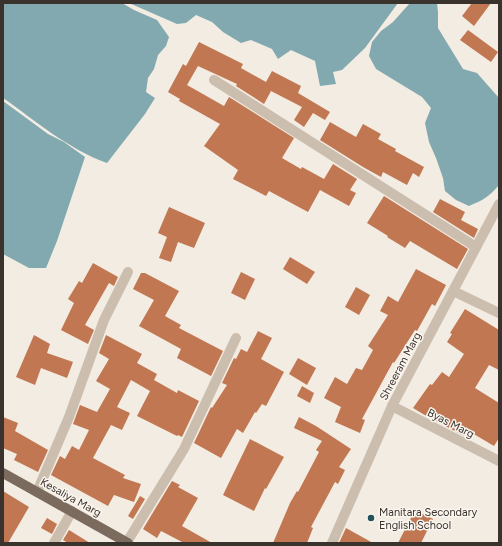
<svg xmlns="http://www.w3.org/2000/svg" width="502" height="546" font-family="Figtree,sans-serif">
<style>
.water{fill:#82a9af}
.building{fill:#c17752}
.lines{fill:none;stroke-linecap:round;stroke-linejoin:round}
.minor{stroke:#cbbeae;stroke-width:10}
.primary{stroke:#7b6a5e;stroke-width:10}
.poi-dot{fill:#22525a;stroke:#faf6ef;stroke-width:1.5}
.labels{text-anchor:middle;stroke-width:3;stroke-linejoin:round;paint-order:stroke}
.street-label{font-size:11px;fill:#3a322c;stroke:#faf6ef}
.poi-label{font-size:11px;fill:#3a322c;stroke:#faf6ef;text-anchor:start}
</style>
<rect width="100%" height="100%" fill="#f3ece2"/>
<g class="water">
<path d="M3 3H122L134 10 157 20 169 37 166 46 158 55 154 69 148 78 146 92 155 98 145 114 107 163C68 149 36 121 3 98Z"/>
<polygon points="129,3 398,3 365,48 342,70 333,72 336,84 320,86 315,61 291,50 278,59 272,49 251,40 241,43 223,32 212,22 196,15 186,23 177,24"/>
<path d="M410 3H437L438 12V28L463 69 477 73 499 98V185C489 197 483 200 469 206L456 200 445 191 443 178 436 158 429 142 425 123 431 108 422 97 376 69 369 56 372 42 381 31 393 22Z"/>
<polygon points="3,101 48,134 64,142 85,157 57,241 46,268 29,268 3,254"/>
</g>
<g class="building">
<polygon points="472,3 491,3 474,26 462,16"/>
<polygon points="468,30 498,52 491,62 460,40"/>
<polygon points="199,42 243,64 241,68 266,82 272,71 301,86 298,93 330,112 325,120 313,113 304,127 294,120 302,107 271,91 264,104 236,86 237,84 198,66 187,85 224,106 229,97 294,138 282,158 301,169 302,167 324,179 333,164 357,179 350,190 356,193 349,206 320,190 308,212 269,191 266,196 233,179 238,170 204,146 220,124 179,101 180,99 168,92 183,64 186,66"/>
<polygon points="330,122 356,137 363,124 381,134 378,139 396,149 395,151 424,167 419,177 413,173 407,185 383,172 381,177 363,167 320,140"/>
<polygon points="384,196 468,249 457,269 410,241 405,248 387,237 388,236 367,223"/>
<polygon points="440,199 465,212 461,220 478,229 474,238 433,212"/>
<polygon points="169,207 205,223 194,248 178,242 171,262 159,258 167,237 158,233"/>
<polygon points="290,257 315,272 307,284 283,269"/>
<polygon points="93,263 118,277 114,286 109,283 85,325 94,330 88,344 61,330 74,303 68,299 79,281 82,283"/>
<polygon points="416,269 446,285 435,306 432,304 417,331 415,330 394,363 393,362 362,419 365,420 360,433 335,422 341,407 324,398 335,377 347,384 356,368 362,370 373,350 368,346 388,315 380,311 388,296 398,302"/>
<polygon points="241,272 255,279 245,300 231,293"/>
<polygon points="141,273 145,273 179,291 165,316 181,325 179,328 223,351 211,376 177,358 181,349 139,326 154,300 133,289"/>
<polygon points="356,287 370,295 359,315 345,307"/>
<polygon points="465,309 499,330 499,370 489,365 475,388 499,403 499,438 494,446 467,430 464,436 423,414 413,408 430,384 432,385 442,372 449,377 464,354 447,342 452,334 450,333"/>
<polygon points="258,331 272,338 261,359 284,372 266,406 262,404 256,413 255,412 243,433 237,429 221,458 194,443 211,407 212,408 227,385 222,383 234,358 236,359 241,349 247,352"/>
<polygon points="34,335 50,344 47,353 73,362 67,378 41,368 35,385 16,377"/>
<polygon points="106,335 142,354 137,363 157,374 154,380 177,393 178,390 199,401 182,437 178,435 177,436 137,416 150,391 131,380 117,407 130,413 122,430 111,425 93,458 125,475 123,478 141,484 134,502 114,495 108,506 51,475 60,456 65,459 72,446 79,450 89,430 73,424 80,405 97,412 110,389 96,381 109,359 99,353"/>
<polygon points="298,358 316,368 307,385 289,374"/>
<polygon points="302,386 314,393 310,403 297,396"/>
<polygon points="3,417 18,423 15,431 48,450 38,472 14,460 17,454 3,448"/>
<polygon points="299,417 316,426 351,449 339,467 345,470 338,484 335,482 311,527 313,528 307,543 273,543 290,503 297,491 298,492 319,452 316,450 322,441 294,428"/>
<polygon points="250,439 284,457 266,489 265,488 254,511 223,495"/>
<polygon points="172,481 180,485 178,487 198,498 182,526 212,543 184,543 161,531 157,538 143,529"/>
<polygon points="3,491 29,507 8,543 3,543"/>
<polygon points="140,496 145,499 133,519 128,516"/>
<polygon points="415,510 433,519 421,543 398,543"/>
<polygon points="47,518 57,524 52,534 41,528"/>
<polygon points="346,528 373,543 339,543"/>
<polygon points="69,530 90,543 68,543 63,540"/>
</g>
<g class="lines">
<g class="minor">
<polyline points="214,80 476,247"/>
<polyline points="453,291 499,313"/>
<polyline points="392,406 499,461"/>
<polyline points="37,492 69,417 104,320 128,272"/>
<polyline points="127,542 184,449 236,338"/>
<polyline points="54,543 72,511"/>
<polyline points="332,543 392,406 499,204"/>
</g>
<polyline class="primary" points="3,473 128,543"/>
</g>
<circle class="poi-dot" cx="371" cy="518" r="4"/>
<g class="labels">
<g class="street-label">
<text transform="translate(400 366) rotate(-62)" y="4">Shreeram Marg</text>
<text transform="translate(451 423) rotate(27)" y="4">Byas Marg</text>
<text transform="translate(71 497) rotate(29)" y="4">Kesaliya Marg</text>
</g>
<g class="poi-label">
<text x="379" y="516">Manitara Secondary<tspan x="379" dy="13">English School</tspan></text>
</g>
</g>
<rect width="502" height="546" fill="none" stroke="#3a322c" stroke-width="8"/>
</svg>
